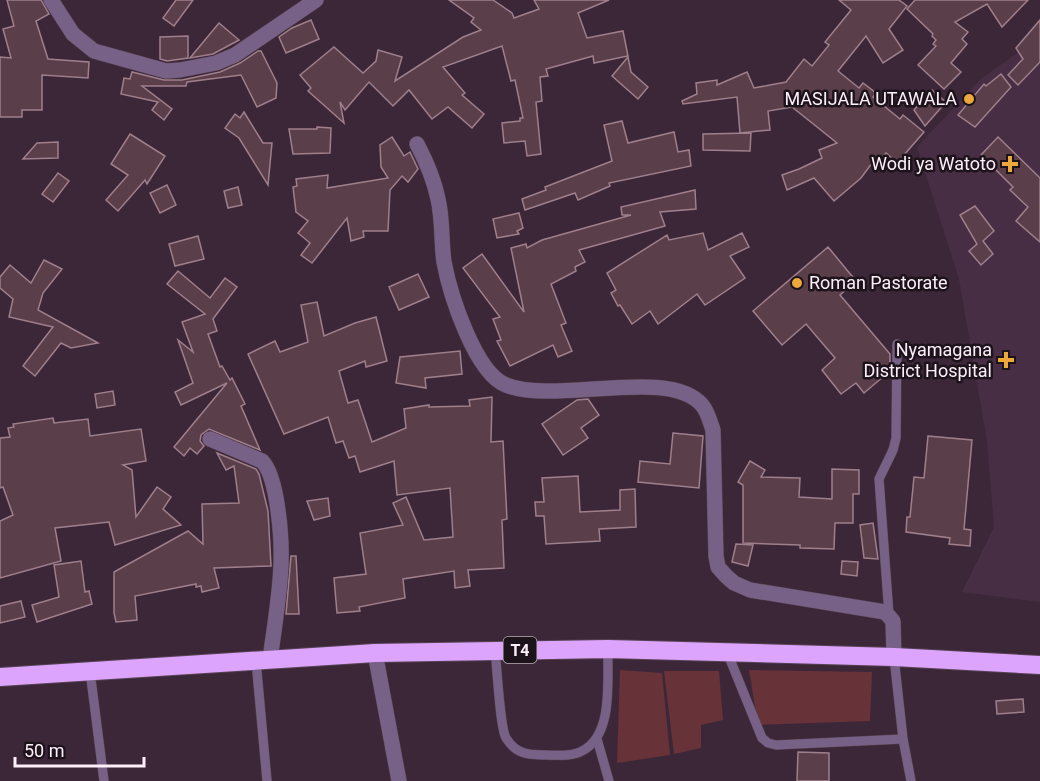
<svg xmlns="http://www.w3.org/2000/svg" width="1040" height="781" font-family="Roboto,sans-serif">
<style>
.built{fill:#482e44}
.green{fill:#683239}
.building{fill:#5a3f4a;stroke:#9f7f8b;stroke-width:1.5}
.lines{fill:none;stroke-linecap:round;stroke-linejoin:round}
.lane-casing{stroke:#574353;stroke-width:10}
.street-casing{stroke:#574353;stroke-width:16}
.highway-casing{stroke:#574353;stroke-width:20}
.lane{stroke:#786186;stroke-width:9}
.street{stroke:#786186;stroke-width:15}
.highway{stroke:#dda4fe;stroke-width:18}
.poi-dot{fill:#eda83b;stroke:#1d141b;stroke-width:2}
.labels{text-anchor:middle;stroke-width:5;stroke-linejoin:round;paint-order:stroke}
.shield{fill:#1d141b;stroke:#baadb7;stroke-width:1.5}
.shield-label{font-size:16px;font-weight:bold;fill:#fdeffa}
.poi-label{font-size:18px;fill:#fdeffa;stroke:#1d141b;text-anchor:end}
</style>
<rect width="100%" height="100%" fill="#3c2738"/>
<polygon class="built" points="1040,37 1040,602 962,592 994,527 987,441 959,279 917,147 982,78"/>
<g class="green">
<polygon points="620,670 662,673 670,755 617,763"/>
<polygon points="749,670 872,672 870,721 758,725"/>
<polygon points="664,671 719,671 723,720 701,725 701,748 674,754"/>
</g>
<g class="building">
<polygon points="7,0 41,0 49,14 36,21 48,59 89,62 88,78 42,75 42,110 22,110 22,117 0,117 0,57 11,58 3,29 14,26"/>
<polygon points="176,0 193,0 174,26 163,18"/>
<polygon points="449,0 493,0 512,13 514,18 539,9 534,0 609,0 578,13 587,38 623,31 628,56 594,63 593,56 546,69 548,76 540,77 542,101 536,102 541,154 527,156 525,141 504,143 502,123 520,121 520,118 523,118 515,80 511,81 502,46 443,67 465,93 462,95 484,114 472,128 448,107 432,119 409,90 393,106 369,82 345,110 340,102 344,123 308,91 311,88 300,75 334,47 363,73 376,61 378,50 402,57 395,81 463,37 481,30 471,22 474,18"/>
<polygon points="839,0 899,0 907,6 889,29 903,50 883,63 866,36 838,71 859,88 863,83 876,93 873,97 900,119 903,115 924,132 897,163 886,153 880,162 875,159 861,178 834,201 814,178 787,190 782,175 799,169 822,158 819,150 837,143 792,107 768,111 770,130 740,133 737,97 683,104 682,101 697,94 696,83 717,80 717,85 747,72 754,88 786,82 804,59 812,66 829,45 825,42 851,10"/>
<polygon points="915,0 1028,0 1002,27 987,4 955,22 968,32 962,39 967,44 951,63 961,72 944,89 918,65 936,46 933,44 936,40 932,36 933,34 907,9"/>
<polygon points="311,20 319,39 286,53 279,37 292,28"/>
<polygon points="1040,20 1040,62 1018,85 1008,75 1023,59 1016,48"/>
<polygon points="219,23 239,40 213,54 190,58"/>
<polygon points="188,36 188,58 167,61 160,59 160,37"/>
<polygon points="258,51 261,51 277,83 276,98 257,107 241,75 187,82 186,86 142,86 172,109 164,120 152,110 158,102 121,94 124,78 130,79 132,72 164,80 182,80 220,72 240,63"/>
<polygon points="628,57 631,72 648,87 638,99 612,76"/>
<polygon points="1001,74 1011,87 975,127 958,115 984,84 986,86"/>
<polygon points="932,90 946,102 925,126 914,110"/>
<polygon points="244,112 263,143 272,143 268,185 239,138 225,128 235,114 240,118"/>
<polygon points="622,121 628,143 674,132 678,152 689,150 691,166 609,183 610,186 578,200 575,193 525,210 522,199 546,190 545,187 612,161 604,125"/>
<polygon points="317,127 331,128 330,153 293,154 289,129 317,129"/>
<polygon points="751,133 750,151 703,150 703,134"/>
<polygon points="130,134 165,156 147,184 145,180 118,211 106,200 128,175 111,164"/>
<polygon points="392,137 404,156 410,152 418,169 408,182 402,176 390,190 388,231 363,231 364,237 351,241 347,218 312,263 301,255 310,243 298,233 308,221 296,212 293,187 297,186 296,179 328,175 327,188 388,178 381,167 380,145"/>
<polygon points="998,137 1040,178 1040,242 1016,221 1028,207 1010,190 1013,187 981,155"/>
<polygon points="58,142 58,158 23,159 37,143"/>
<polygon points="58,173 69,181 53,202 42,194"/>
<polygon points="167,185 176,205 160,213 150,193"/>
<polygon points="238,187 242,205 228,208 224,191"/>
<polygon points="695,190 696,209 660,212 665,226 579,250 585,262 575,267 576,271 551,284 566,323 561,325 572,351 558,357 553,345 510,366 497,341 501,340 493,319 500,317 463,268 482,254 524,312 511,248 526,244 527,248 542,240 631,215 622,215 621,207"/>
<polygon points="975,206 994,231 983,241 993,254 981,265 969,251 977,244 960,215"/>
<polygon points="519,213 523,228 517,231 519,234 497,238 493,219"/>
<polygon points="703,233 708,250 742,233 749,247 730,256 745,278 705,305 697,294 658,324 650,311 632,324 620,305 618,306 611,293 616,290 607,273 667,235 669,240"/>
<polygon points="198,236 204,259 175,266 169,244"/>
<polygon points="828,247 856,281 840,295 890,354 890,371 864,393 856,383 841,394 822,370 835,358 806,324 782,345 753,311"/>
<polygon points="44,260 62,269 43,293 38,310 98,343 71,348 61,343 35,376 23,366 53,327 9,317 13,299 0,288 0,277 10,265 31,283"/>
<polygon points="178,271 210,298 225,278 237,287 213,319 217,331 208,334 220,367 222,366 230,380 232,378 245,404 241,406 260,450 209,429 201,435 200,441 204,446 197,454 190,448 184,456 174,447 227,383 181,405 175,392 193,383 178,340 193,352 182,322 205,314 167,284"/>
<polygon points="418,274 429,297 399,310 389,287"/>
<polygon points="317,302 324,336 355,323 376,317 387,361 366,367 365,361 339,371 348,403 358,400 372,442 406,428 404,409 429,405 429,407 470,406 469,400 492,397 491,442 503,441 507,519 502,520 504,568 468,570 470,586 455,588 454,571 403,579 405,598 359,607 360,611 337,613 334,578 366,574 360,533 403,525 393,503 406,497 424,540 453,537 452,520 450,488 397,495 394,461 360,472 355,456 349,458 343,441 336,443 328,417 284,434 248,354 275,341 280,352 308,342 301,305"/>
<polygon points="460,351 462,374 425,378 426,388 396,383 400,357"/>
<polygon points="113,391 115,405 97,408 95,394"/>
<polygon points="588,399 599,415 581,428 588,438 563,455 542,424 577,400"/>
<polygon points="53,418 54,423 88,419 90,436 141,429 146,461 123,465 132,470 136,517 157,487 171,497 163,509 181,525 115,545 109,522 55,528 61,561 0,578 0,521 13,515 3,487 0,488 0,438 10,437 8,428 14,427 13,424"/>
<polygon points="673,433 703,436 699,488 638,482 640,461 670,464"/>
<polygon points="928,436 972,440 964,529 971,530 970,546 949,544 950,538 906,532 907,517 910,517 914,477 924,478"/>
<polygon points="217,453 256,469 259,474 268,511 271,566 214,568 219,588 202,592 201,586 196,587 196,584 135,596 137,620 116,622 114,613 114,572 188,531 203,544 202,504 239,503 234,466 226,470"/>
<polygon points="750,461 765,470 761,477 800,478 799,497 832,499 832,469 859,470 859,494 853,494 853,523 835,523 834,549 800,548 800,545 743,543 743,485 738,482"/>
<polygon points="578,476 580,512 620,510 620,490 635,489 636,527 599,529 600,541 546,544 544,516 536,516 535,502 544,502 542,478"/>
<polygon points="328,498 330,516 314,520 307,501"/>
<polygon points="873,523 878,559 864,558 860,525"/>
<polygon points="736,544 753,545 748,566 732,562"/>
<polygon points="291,556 296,556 299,614 286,614"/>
<polygon points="81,561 85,592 89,591 92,604 37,622 32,605 59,597 54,565"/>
<polygon points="842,561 858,562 857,576 841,574"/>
<polygon points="21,601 25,617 0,623 0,606"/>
<polygon points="1023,699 1024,712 997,714 996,701"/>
<polygon points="798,752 829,753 829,781 797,781"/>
</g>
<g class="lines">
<defs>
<g id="lane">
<polyline points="889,615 879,479 893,450 896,438 897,344"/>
<path d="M495 651C497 666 500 728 506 738 516 754 528 755 545 755 556 755 572 757 582 751 614 735 607 680 608 649"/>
<polyline points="727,652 762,738 768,743 776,745 903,739"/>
<polyline points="894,657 903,739 911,781"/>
<polyline points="256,661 267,781"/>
<polyline points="90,671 104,781"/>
<polyline points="597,739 609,781"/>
</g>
<g id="street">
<polyline points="51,0 73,34 94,51 166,71 180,70 216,63 235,55 316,0"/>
<path d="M417 144C426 161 434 179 438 199 443 220 441 242 444 262 450 294 475 373 506 385 555 405 669 366 702 405 708 412 710 422 713 430L716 556 718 567 726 576 734 583 750 590 885 612 893 621 894 657"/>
<path d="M210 439 262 461C278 477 282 540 281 564 280 596 274 628 270 660"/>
<polyline points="375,653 399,781"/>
</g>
<polyline id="highway" points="0,677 375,653 608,649 894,657 1040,665"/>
</defs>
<use href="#lane" class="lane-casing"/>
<use href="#street" class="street-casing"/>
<use href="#highway" class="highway-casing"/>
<use href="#lane" class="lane"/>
<use href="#street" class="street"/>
<use href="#highway" class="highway"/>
</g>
<g class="poi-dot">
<circle cx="969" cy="99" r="6"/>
<path d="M1007 155h6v6h6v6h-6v6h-6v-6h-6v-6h6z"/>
<circle cx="797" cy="283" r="6"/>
<path d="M1003 351h6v6h6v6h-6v6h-6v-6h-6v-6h6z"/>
</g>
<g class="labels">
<rect class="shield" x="503.5" y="637" width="33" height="26" rx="4.5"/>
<g class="shield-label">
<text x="520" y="656">T4</text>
</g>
<g class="poi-label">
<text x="957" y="105">MASIJALA UTAWALA</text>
<text x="996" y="170">Wodi ya Watoto</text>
<text x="809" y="289" text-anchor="start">Roman Pastorate</text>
<text x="992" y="356">Nyamagana<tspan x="992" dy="21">District Hospital</tspan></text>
</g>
</g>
<path d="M15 757v9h129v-9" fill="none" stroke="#fdeffa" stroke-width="3"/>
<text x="24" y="757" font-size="18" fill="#fdeffa" stroke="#1d141b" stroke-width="4.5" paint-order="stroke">50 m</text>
</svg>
